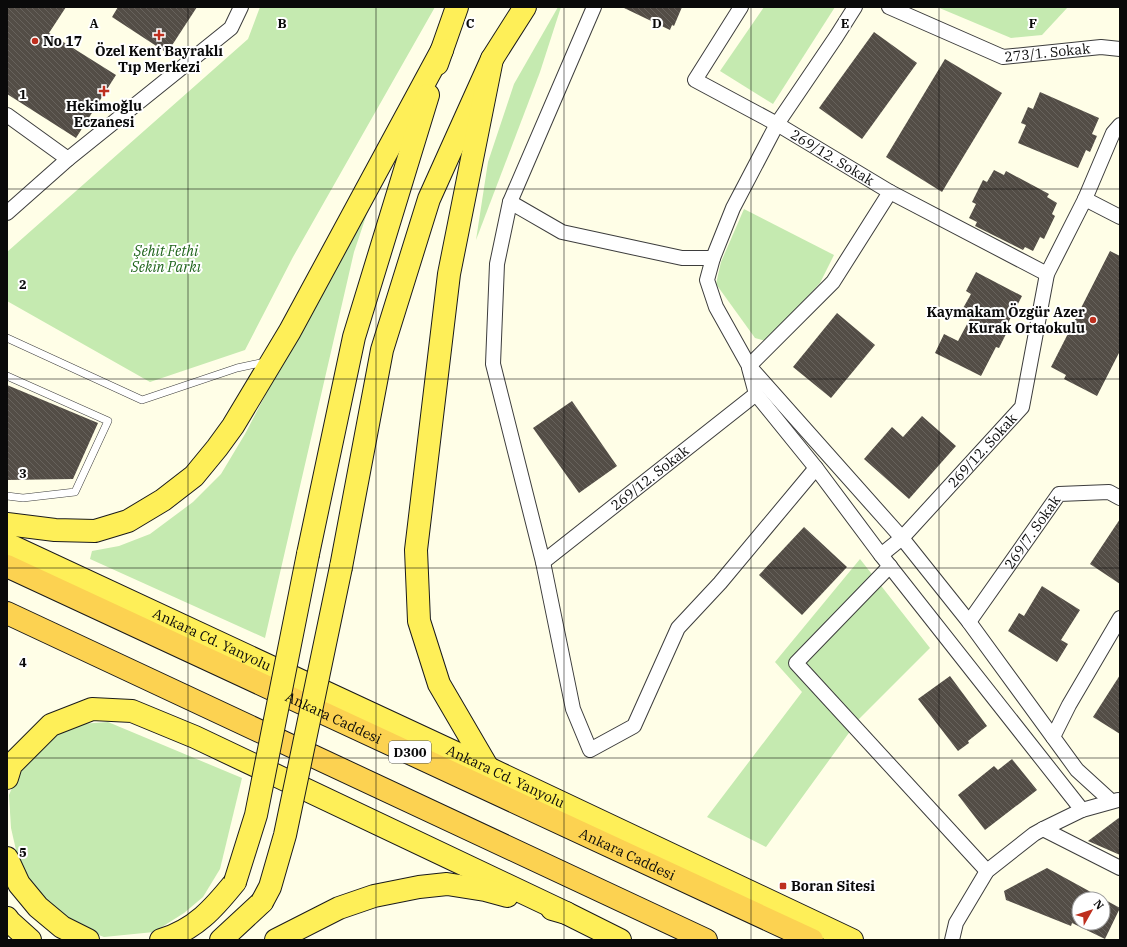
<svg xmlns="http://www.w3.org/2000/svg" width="1127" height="947" font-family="'IBM Plex Serif',serif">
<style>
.grass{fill:#c5eab0}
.building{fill:url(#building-back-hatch);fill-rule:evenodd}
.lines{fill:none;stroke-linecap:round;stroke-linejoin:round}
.service-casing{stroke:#3d3d3d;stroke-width:8}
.minor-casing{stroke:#3d3d3d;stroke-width:16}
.primary-casing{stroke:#1b1b1b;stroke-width:24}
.trunk-casing{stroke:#1b1b1b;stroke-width:24}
.service{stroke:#fff;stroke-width:7}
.minor{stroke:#fff;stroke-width:14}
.primary{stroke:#feef58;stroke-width:22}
.trunk{stroke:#fcd251;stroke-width:22}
.primary-bridge-casing{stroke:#1b1b1b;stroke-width:24;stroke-linecap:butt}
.primary-bridge{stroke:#feef58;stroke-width:22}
.grid{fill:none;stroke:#0a0a0a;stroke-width:1;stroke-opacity:0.55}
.poi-dot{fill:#be2f1e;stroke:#fff;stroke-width:1.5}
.labels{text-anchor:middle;stroke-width:4;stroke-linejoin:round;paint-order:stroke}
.shield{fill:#fff;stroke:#545454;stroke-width:1}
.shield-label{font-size:13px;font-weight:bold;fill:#0a0a0a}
.poi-label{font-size:14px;font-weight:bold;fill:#0a0a0a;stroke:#fff;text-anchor:start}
.street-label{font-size:14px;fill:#0a0a0a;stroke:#fff}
.park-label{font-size:14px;font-style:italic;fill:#1d6319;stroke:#fff}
.grid-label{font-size:13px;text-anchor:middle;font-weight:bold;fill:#0a0a0a;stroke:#fff;stroke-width:4;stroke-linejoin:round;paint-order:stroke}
</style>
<defs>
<pattern id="building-back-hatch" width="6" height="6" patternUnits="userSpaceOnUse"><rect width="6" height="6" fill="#534d46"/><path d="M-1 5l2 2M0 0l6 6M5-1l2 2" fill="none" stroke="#67625c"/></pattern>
</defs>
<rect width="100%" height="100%" fill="#fffee7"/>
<g class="grass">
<polygon points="260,7 435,7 293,257 245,350 150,382 7,301 7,252 248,39"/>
<polygon points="558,7 561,7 540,72 476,240 488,162 514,84"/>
<polygon points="764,7 835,7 773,104 720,71"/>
<polygon points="937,7 1068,7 1042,35 1011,38"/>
<polygon points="379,178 354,252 265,638 90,559 92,551 119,546 150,534 193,502 221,474 245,434"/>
<polygon points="744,209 834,255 820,283 766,341 755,338 716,284 721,262"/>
<polygon points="860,559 930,648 859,719 766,847 707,817 802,692 775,662"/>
<polygon points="108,722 242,778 220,869 203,897 184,913 154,932 104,937 74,926 41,896 21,872 11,828 9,795 20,768 58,731 80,724"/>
</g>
<g class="building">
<polygon points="7,7 66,7 49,33 116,75 76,138 7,94"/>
<polygon points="118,7 197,7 167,53 112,17"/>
<polygon points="622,7 682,7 674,26 672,25 670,30"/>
<polygon points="874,32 917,63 862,139 819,108"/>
<polygon points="945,59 1002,93 942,192 886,157"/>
<polygon points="1040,92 1099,118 1092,134 1097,136 1090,152 1086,150 1078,168 1018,143 1026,125 1021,123 1028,107 1033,109"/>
<polygon points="994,170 1004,175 1006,171 1049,194 1047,197 1057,203 1052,214 1055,216 1044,239 1040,237 1033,251 1025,247 1023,250 975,226 977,222 969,218 976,204 972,202 983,180 987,182"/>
<polygon points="1110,251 1120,256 1120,351 1097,396 1064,379 1066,375 1051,367"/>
<polygon points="976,272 1022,296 1005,329 1008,330 999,348 996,347 981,376 935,353 944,334 958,341 972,315 962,310 971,294 966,291"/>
<polygon points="837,313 875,345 831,398 793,367"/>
<polygon points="7,385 98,423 73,479 7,480"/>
<polygon points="572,401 617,466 579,493 533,428"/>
<polygon points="922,416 956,446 909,499 864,459 892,427 903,437"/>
<polygon points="1120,519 1120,584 1090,564"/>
<polygon points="804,527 847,567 802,615 759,575"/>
<polygon points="1042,586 1080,610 1061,640 1068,644 1057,662 1008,631 1019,613 1024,616"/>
<polygon points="1120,675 1120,734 1093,717"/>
<polygon points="950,676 987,726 968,741 969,743 958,751 918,699"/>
<polygon points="1012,759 1037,790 985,830 958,795 994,766 998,770"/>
<polygon points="1120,817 1120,855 1088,841"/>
<path d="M1047 868 1120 908 1105 939 1072 923 1071 926 1006 900 1004 891ZM1079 899H1103V923H1079Z"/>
</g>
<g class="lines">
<defs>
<g id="service">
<polyline points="7,338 142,400 237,368 265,362"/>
<polyline points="7,376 108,421 75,492 23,498 7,496"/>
</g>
<g id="minor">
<polyline points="594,7 510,202 497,264 493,364 543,562 573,709 590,750 634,726 678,628 720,583 816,468"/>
<path id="s1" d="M741 7 695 80 777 124 890 192 1047 274"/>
<polyline points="855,7 836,37 777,124 733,208 713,258 707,280 716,307 749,366 902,538 969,622 1077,770 1111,801"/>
<path id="s2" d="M889 7 1003 57 1101 47 1120 49"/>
<polyline points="7,115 68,159 231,28 241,7"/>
<polyline points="1085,199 1120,217"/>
<polyline points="510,202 562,232 682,258 713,258"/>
<polyline points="7,213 68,159"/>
<polyline points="749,366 833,282 890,192"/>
<polyline points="749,368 756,394 816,468 881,555 1082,810"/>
<path id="s3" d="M881 555 902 538 1022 407 1047 274 1085 199 1113 133 1120 125"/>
<path id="s4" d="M543 562 756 394"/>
<polyline points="890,566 796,663 987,871"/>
<path id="s5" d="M969 622 1059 494 1109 492 1120 498"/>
<polyline points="1053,737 1069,705 1120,618"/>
<polyline points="1043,829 1120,868"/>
<polyline points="952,940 956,923 987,871 1034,834 1043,829 1082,810 1118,800"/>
</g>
<g id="primary">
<polyline points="437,64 457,7"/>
<polyline points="7,524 55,530 95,531 128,521 163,500 194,476 217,448 233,426 290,331 442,50"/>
<path id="s6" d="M7 544 488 768 852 940"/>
<polyline points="308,554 354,337 428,95"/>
<polyline points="341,567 382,350 429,199 492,59 525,7"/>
<polyline points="488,768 439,684 419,621 416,550 449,274 492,59"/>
<polyline points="7,778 11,765 51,725 92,709 132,711 195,737 566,913"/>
<polyline points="7,858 19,884 38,907 62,927 88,940"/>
<polyline points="552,909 566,913 620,940"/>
<polyline points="7,918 10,922 30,940"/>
<path d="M161 940C195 930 214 908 235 882"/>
<polyline points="221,940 262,902"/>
<polyline points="276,940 339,908 374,896 419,887 447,884 485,890 507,896"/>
</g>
<g id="trunk">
<path id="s7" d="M7 566 812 940"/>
<polyline points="7,613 706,940"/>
</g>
</defs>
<use href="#service" class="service-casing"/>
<use href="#minor" class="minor-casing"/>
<use href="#primary" class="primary-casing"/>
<use href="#trunk" class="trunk-casing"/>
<use href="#service" class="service"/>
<use href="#minor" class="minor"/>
<use href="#primary" class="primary"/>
<use href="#trunk" class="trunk"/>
<defs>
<g id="primary-bridge">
<polyline points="235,882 256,815 308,554"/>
<polyline points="262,902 270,887 285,835 341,567"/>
</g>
</defs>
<use href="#primary-bridge" class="primary-bridge-casing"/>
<use href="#primary-bridge" class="primary-bridge"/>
</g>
<path class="grid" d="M188 7V940M376 7V940M564 7V940M751 7V940M939 7V940M7 189H1120M7 379H1120M7 568H1120M7 758H1120"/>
<g class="poi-dot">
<path d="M157 29h4v4h4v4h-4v4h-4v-4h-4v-4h4z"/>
<circle cx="35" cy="41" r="4"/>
<path d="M102 85h4v4h4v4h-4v4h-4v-4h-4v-4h4z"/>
<circle cx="1093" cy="320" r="4"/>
<rect x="779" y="882" width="8" height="8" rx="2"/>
</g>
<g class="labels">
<rect class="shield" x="389" y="741" width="42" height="22" rx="3"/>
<g class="shield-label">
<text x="410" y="757">D300</text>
</g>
<g class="poi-label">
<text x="43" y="46">No 17</text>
<text x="159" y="56" text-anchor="middle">Özel Kent Bayraklı<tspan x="159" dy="16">Tıp Merkezi</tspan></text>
<text x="104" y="111" text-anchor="middle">Hekimoğlu<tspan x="104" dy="16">Eczanesi</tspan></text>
<text x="1085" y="317" text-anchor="end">Kaymakam Özgür Azer<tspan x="1085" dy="16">Kurak Ortaokulu</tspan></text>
<text x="791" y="891">Boran Sitesi</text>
</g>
<g class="street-label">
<text dy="5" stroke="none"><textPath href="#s2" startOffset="169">273/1. Sokak</textPath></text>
<text dy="5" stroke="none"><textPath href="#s1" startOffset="244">269/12. Sokak</textPath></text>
<text dy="5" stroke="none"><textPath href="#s3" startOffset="146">269/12. Sokak</textPath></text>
<text dy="5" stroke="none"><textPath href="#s4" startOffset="136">269/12. Sokak</textPath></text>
<text dy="5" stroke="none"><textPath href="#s5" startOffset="110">269/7. Sokak</textPath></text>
<text dy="5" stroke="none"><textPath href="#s6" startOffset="226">Ankara Cd. Yanyolu</textPath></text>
<text dy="5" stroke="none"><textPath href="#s7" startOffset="360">Ankara Caddesi</textPath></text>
<text dy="5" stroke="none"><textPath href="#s6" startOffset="550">Ankara Cd. Yanyolu</textPath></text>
<text dy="5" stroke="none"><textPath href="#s7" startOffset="684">Ankara Caddesi</textPath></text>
</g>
<g class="park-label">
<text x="166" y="256">Şehit Fethi<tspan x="166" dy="16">Sekin Parkı</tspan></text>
</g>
</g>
<g class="grid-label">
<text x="94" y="28">A</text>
<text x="282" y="28">B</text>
<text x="470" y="28">C</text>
<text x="657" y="28">D</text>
<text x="845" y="28">E</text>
<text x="1033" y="28">F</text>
<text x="23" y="99">1</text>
<text x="23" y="289">2</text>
<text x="23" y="478">3</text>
<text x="23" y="667">4</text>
<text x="23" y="857">5</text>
</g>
<rect width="1127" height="947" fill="none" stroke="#0a0a0a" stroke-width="16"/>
<g transform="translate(1091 911) rotate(51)"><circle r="19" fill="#ffffff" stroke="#9d9d9d"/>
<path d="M0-3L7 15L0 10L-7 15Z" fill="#be2f1e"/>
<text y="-6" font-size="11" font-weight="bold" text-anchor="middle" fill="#0a0a0a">N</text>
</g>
</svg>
